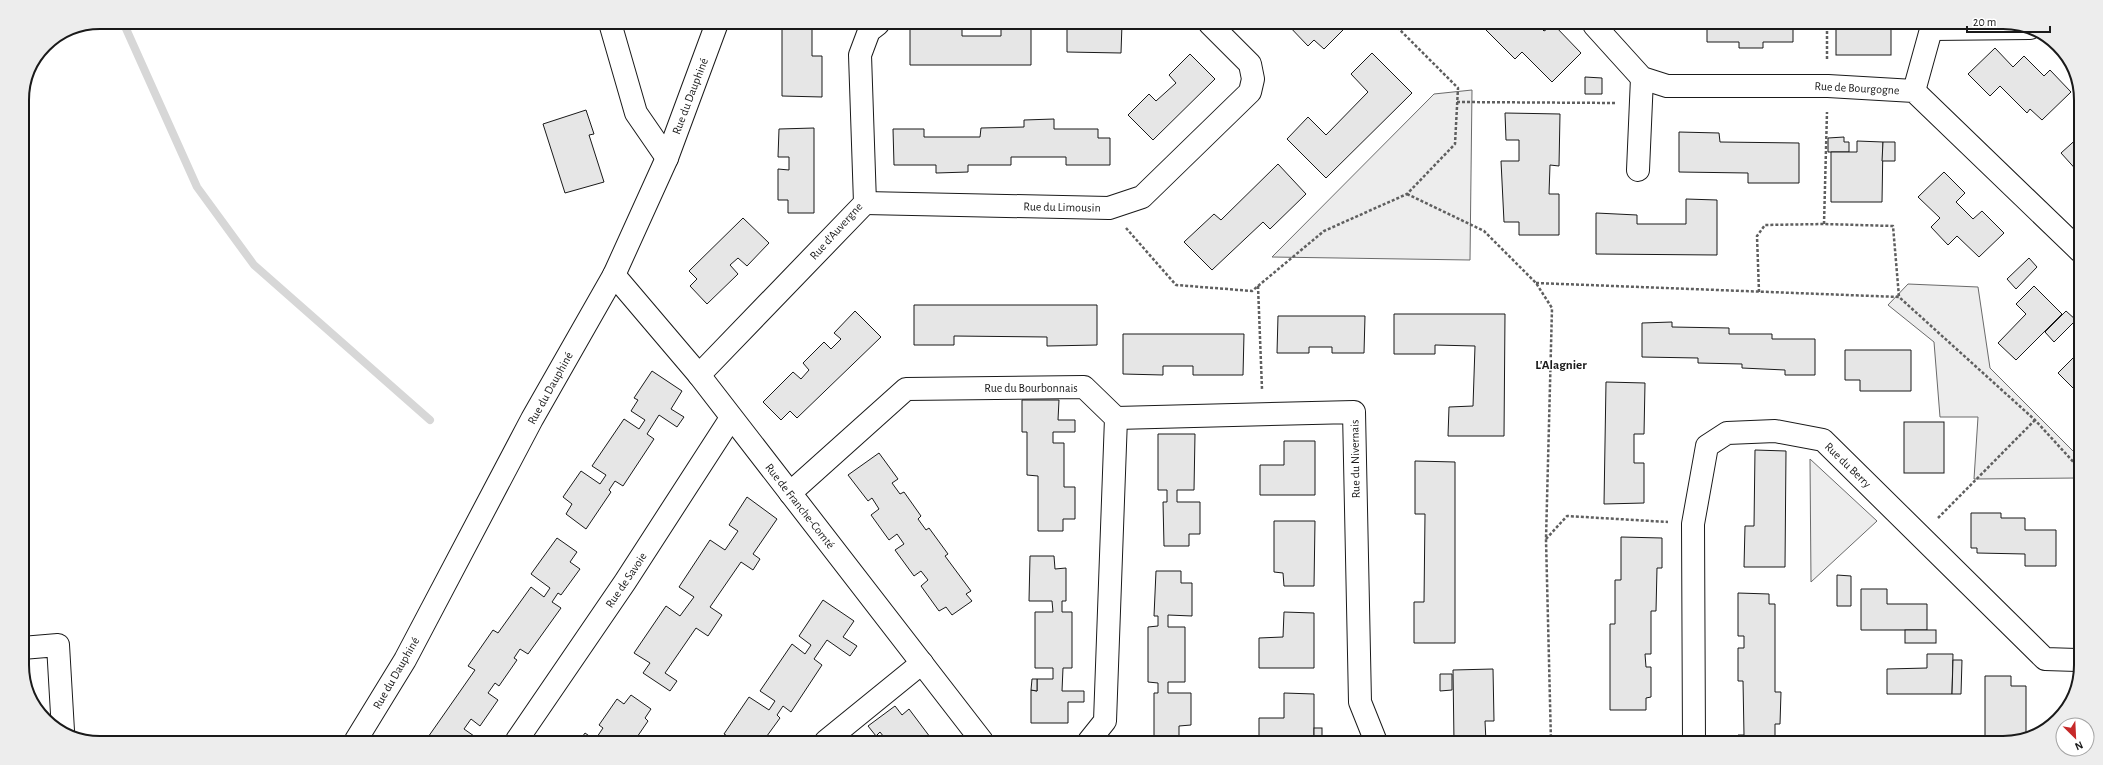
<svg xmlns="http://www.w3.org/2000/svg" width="2103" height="765" font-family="'Alegreya Sans',sans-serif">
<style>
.green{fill:#ededed;stroke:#6a6a6a}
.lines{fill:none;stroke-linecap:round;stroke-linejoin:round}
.stream{stroke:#d7d7d7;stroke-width:8}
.building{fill:#e6e6e6;stroke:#1a1a1a}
.street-casing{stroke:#1a1a1a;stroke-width:24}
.path{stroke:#5f5f5f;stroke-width:2.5;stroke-dasharray:3 2;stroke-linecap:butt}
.street{stroke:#fff;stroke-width:22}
.labels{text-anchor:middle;stroke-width:3;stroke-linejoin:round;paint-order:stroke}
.street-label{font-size:12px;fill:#1a1a1a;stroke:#fff}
.neighbourhood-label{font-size:13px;font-weight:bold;fill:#1a1a1a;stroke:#fff}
.rim{fill:none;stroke:#1a1a1a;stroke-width:2}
</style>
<rect width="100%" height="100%" fill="#fff"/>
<g class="green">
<polygon points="1472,90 1470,260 1272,257 1434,94"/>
<polygon points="1908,284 1978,287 1990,368 2078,456 2078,478 1974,479 1978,417 1940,417 1934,342 1888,305"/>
<polygon points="1810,459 1877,521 1811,582"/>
</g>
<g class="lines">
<polyline class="stream" points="123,22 197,187 254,265 430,420"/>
</g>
<g class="building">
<polygon points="782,23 822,24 822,27 812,27 812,56 822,56 822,97 782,96"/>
<polygon points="1001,24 1031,24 1031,65 910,65 910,26 962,25 962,36 1001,36"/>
<polygon points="1067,24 1122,24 1121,53 1067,52"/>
<polygon points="1287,24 1345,25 1347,26 1324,49 1314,40 1308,46"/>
<polygon points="1481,25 1538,25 1544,31 1554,25 1581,53 1552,82 1522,52 1515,59"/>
<polygon points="1707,25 1793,26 1793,42 1763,42 1763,48 1739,48 1739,42 1707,42"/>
<rect x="1836" y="26" width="55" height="29"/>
<polygon points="1995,48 2013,67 2024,56 2044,76 2050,70 2071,92 2042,120 2030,109 2027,113 2000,86 1990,96 1968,74"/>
<polygon points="1372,53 1412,93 1326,178 1287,139 1308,117 1326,135 1368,92 1351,74"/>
<polygon points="1190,54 1215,79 1153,140 1128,115 1149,94 1156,101 1176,83 1169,75"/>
<polygon points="1585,77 1602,78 1602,94 1585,94"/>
<polygon points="586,110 594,134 589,135 604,182 565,193 543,124"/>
<polygon points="1505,113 1560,114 1559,166 1550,165 1549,194 1559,194 1559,235 1519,235 1519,222 1504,222 1501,161 1519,161 1519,140 1506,140"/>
<polygon points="1054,119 1054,129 1098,129 1098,138 1110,138 1110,165 1066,165 1066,157 1011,157 1011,165 968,165 968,172 936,173 936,165 894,165 893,129 924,129 924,137 980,137 981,128 1024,127 1024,120"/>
<polygon points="814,128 814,213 788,213 788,200 778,200 778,169 789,170 789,157 778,157 779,129"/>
<polygon points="1679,132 1719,133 1720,142 1799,143 1799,183 1748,183 1748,173 1679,172"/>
<polygon points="2081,135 2080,174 2061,153"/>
<polygon points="1844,137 1844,142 1849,142 1849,152 1828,152 1828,138"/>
<polygon points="1857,141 1883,142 1882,202 1831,202 1831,152 1857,152"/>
<polygon points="1883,142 1895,142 1895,161 1882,161"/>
<polygon points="1278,164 1306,194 1270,229 1263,222 1212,270 1184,242 1214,214 1221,220"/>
<polygon points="1944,172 1965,193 1956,202 1973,219 1982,211 2004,233 1979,257 1957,236 1948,245 1931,227 1940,218 1918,197"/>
<polygon points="1686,199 1717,200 1717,255 1596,254 1596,213 1637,215 1637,224 1686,224"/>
<polygon points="743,218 769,243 747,266 738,258 730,265 738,274 707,304 690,286 697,279 689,271"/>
<polygon points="2029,258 2037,267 2016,289 2007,279"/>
<polygon points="2034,286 2062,314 2016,360 1998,343 2026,314 2016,304"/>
<polygon points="914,305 1097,305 1097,345 1047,346 1047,337 954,336 954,345 914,345"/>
<polygon points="855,311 881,337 797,418 790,411 781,420 763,402 793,372 801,379 809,370 803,363 824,342 831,349 841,339 834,333"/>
<polygon points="2066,311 2076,320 2054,342 2045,332"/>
<polygon points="1394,314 1505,314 1504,436 1448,436 1449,407 1473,406 1475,346 1435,345 1435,354 1394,354"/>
<polygon points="1278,316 1365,316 1364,353 1332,353 1332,347 1309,347 1309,353 1277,353"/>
<polygon points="1672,322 1672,327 1729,328 1729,334 1772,334 1772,339 1815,339 1815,375 1785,375 1785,370 1742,368 1742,364 1698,363 1698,358 1642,357 1642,323"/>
<polygon points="1123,334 1244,334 1243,375 1193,375 1193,366 1163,366 1163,375 1123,374"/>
<polygon points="1845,350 1911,350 1911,391 1860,391 1860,380 1845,380"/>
<polygon points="2079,352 2079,389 2076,391 2058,373"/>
<polygon points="652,371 682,391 671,409 684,417 677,427 659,415 647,434 654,439 623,486 615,481 609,490 611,492 586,529 566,514 572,504 563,497 581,471 600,484 606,475 592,466 624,419 639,429 645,420 631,411 638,400 634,398"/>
<polygon points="1606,382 1645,383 1644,434 1634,434 1634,463 1644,463 1644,503 1604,504"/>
<polygon points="1022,400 1059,400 1058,420 1075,420 1075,432 1053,432 1053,443 1064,443 1064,487 1075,487 1075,519 1063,519 1063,531 1038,531 1038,476 1027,475 1027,432 1022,432"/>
<rect x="1904" y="422" width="40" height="51"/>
<polygon points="1158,434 1195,434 1194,490 1177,490 1177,502 1200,502 1200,534 1189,534 1189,546 1164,546 1163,502 1167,502 1167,490 1158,490"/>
<polygon points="1284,441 1315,441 1315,495 1260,495 1260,465 1284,465"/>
<polygon points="1755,450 1786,451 1785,567 1744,567 1745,526 1754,526"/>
<polygon points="879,453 898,479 892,483 900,494 904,492 921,516 918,519 926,530 929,528 948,554 945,556 971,591 966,594 972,601 952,615 946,607 939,611 921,586 928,580 921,571 914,576 895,550 904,544 897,534 889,540 871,515 879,509 872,498 868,501 848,475"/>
<polygon points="1415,461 1455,462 1455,643 1414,643 1414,602 1424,602 1425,514 1415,514"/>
<polygon points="747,497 777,519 753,554 760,559 753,570 741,562 710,607 722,615 708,636 696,628 665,673 677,681 670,691 643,673 650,663 634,653 666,606 680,616 694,597 679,587 710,540 725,550 738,531 729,525"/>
<polygon points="1971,513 2001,513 2001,518 2025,518 2025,530 2056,530 2056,566 2025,566 2025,554 1977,553 1977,548 1971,548"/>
<polygon points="1274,521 1315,521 1314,586 1284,586 1283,573 1274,572"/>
<polygon points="1621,537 1662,538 1662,568 1657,568 1656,611 1651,611 1651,654 1645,654 1646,667 1651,667 1651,697 1646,698 1646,710 1610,710 1610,624 1615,624 1615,580 1621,580"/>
<polygon points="557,538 577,552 570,562 580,569 561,595 558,593 552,602 561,608 528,654 520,649 514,658 517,660 499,686 495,683 488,693 498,700 480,726 471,719 464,729 474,736 471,740 426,740 475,670 468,666 493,630 498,633 531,587 544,597 550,588 531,574"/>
<polygon points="1030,556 1054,556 1055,569 1066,568 1066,601 1062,601 1062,612 1072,612 1072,668 1063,668 1062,691 1084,691 1084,702 1068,702 1068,723 1031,723 1031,690 1037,691 1037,679 1053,679 1053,668 1035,668 1035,612 1053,612 1052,601 1029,601"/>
<polygon points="1156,571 1181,571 1181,583 1192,583 1192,616 1168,615 1168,627 1185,627 1185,682 1168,682 1168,693 1191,693 1191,725 1179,726 1179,738 1154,738 1154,693 1158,693 1158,683 1148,682 1148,627 1158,626 1158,616 1154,616"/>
<polygon points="1837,575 1851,576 1851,606 1837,606"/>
<polygon points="1861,589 1887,589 1887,604 1927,604 1927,630 1861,630"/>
<polygon points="1738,593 1769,594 1769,604 1775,604 1775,692 1781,692 1780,724 1775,724 1775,743 1738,742 1738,735 1744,735 1743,681 1738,681 1738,648 1744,648 1744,636 1738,636"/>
<polygon points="823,600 854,621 843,637 857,646 850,656 827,640 814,659 822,665 791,712 783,706 777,715 780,718 764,740 756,740 752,738 750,740 734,740 724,734 749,697 769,710 775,701 760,691 792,644 805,654 811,645 799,636"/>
<polygon points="1284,612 1314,613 1314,668 1259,668 1259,638 1283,637"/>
<rect x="1905" y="630" width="31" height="13"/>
<polygon points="1927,654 1953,654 1952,694 1887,694 1887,669 1927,668"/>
<polygon points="1953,660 1962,660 1961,694 1952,694"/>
<polygon points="1493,669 1494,721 1485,721 1486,742 1454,742 1453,670"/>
<polygon points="1440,674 1452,674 1452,690 1440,691"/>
<polygon points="1985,676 2011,676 2011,686 2026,686 2026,735 1985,736"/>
<polygon points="1032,679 1037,679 1037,691 1031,690"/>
<polygon points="1284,693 1314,694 1314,742 1259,741 1259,718 1284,718"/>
<polygon points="631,695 651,709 645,718 648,721 635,740 580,740 585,733 595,740 603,728 599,725 617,699 624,704"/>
<polygon points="895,706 902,715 909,709 933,741 887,741 880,732 876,736 868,726"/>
<rect x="1314" y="728" width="8" height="14"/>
<polygon points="1655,736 1655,742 1614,742 1614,737"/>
<rect x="1775" y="736" width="12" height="7"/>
<polygon points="1604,740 1614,740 1614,742 1601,742"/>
</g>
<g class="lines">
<defs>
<g id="street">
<polyline points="610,23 636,113 667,158"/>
<polyline points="1594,25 1642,78 1667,86 1828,86 1914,91 2080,251"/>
<polyline points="1932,29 2030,28"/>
<polyline points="1914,91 1932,26"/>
<polyline points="1638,170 1642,78"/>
<polyline points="865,203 1109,208 1142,197 1250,92 1253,79 1250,64 1210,24"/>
<polyline points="614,275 699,375 982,741"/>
<polyline points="699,375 865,203 860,55 869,31 878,24"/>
<polyline points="1116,418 1354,412 1360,702 1376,742"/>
<polyline points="790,493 906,389 1084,387 1116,418 1105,721 1089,741"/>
<polyline points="22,648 58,645 63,731"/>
<polyline points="356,740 405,660 532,419 614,275 667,158 717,23"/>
<polyline points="517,740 625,582 731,418"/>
<polyline points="826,741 922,663"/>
<polyline points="1694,742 1693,524 1707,446 1727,433 1775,431 1823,440 2045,659 2077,660"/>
</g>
</defs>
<use href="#street" class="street-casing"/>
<g class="path">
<polyline points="1827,26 1827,61"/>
<polyline points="1457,102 1617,103"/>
<polyline points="1407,194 1484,231 1536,283 1552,308 1546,539 1551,742"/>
<polyline points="1824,224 1827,112"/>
<polyline points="1126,228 1176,285 1252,291 1324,231 1407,194 1455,144 1458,88 1395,25"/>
<polyline points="1536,283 1899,297 2035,420 2078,467"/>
<polyline points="1258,286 1262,389"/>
<polyline points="1759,292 1757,236 1765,225 1824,224 1893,226 1899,297"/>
<polyline points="1938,518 2035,420"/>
<polyline points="1546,539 1567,516 1668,522"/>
</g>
<use href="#street" class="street"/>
</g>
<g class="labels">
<g class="street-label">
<text transform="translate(1857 88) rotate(3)" y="4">Rue de Bourgogne</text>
<text transform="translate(690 96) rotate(-69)" y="4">Rue du Dauphiné</text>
<text transform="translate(1062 207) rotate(1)" y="4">Rue du Limousin</text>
<text transform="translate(836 231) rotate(-48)" y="4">Rue d'Auvergne</text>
<text transform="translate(550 388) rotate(-61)" y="4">Rue du Dauphiné</text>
<text x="1031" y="392">Rue du Bourbonnais</text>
<text transform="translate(1355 459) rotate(-91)" y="4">Rue du Nivernais</text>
<text transform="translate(1848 465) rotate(44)" y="4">Rue du Berry</text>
<text transform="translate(800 506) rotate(52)" y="4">Rue de Franche-Comté</text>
<text transform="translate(626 580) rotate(-56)" y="4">Rue de Savoie</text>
<text transform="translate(396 673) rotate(-60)" y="4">Rue du Dauphiné</text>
</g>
<g class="neighbourhood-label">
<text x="1561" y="369">L'Alagnier</text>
</g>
</g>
<path d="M0 0H2103V765H0ZM100 29H2003A71 71 0 0 1 2074 100V665A71 71 0 0 1 2003 736H100A71 71 0 0 1 29 665V100A71 71 0 0 1 100 29Z" fill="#ededed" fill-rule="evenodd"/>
<path class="rim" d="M100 29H2003A71 71 0 0 1 2074 100V665A71 71 0 0 1 2003 736H100A71 71 0 0 1 29 665V100A71 71 0 0 1 100 29Z"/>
<g transform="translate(2075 737) rotate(156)"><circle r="19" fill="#ffffff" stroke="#a3a3a3"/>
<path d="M0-3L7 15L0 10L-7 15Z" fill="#c62828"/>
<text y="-6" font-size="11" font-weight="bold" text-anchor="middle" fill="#1a1a1a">N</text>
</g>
<path d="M1967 26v6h83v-6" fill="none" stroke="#1a1a1a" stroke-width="2"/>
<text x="1973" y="26" font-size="12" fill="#1a1a1a" stroke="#ffffff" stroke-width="3" paint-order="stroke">20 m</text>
</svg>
